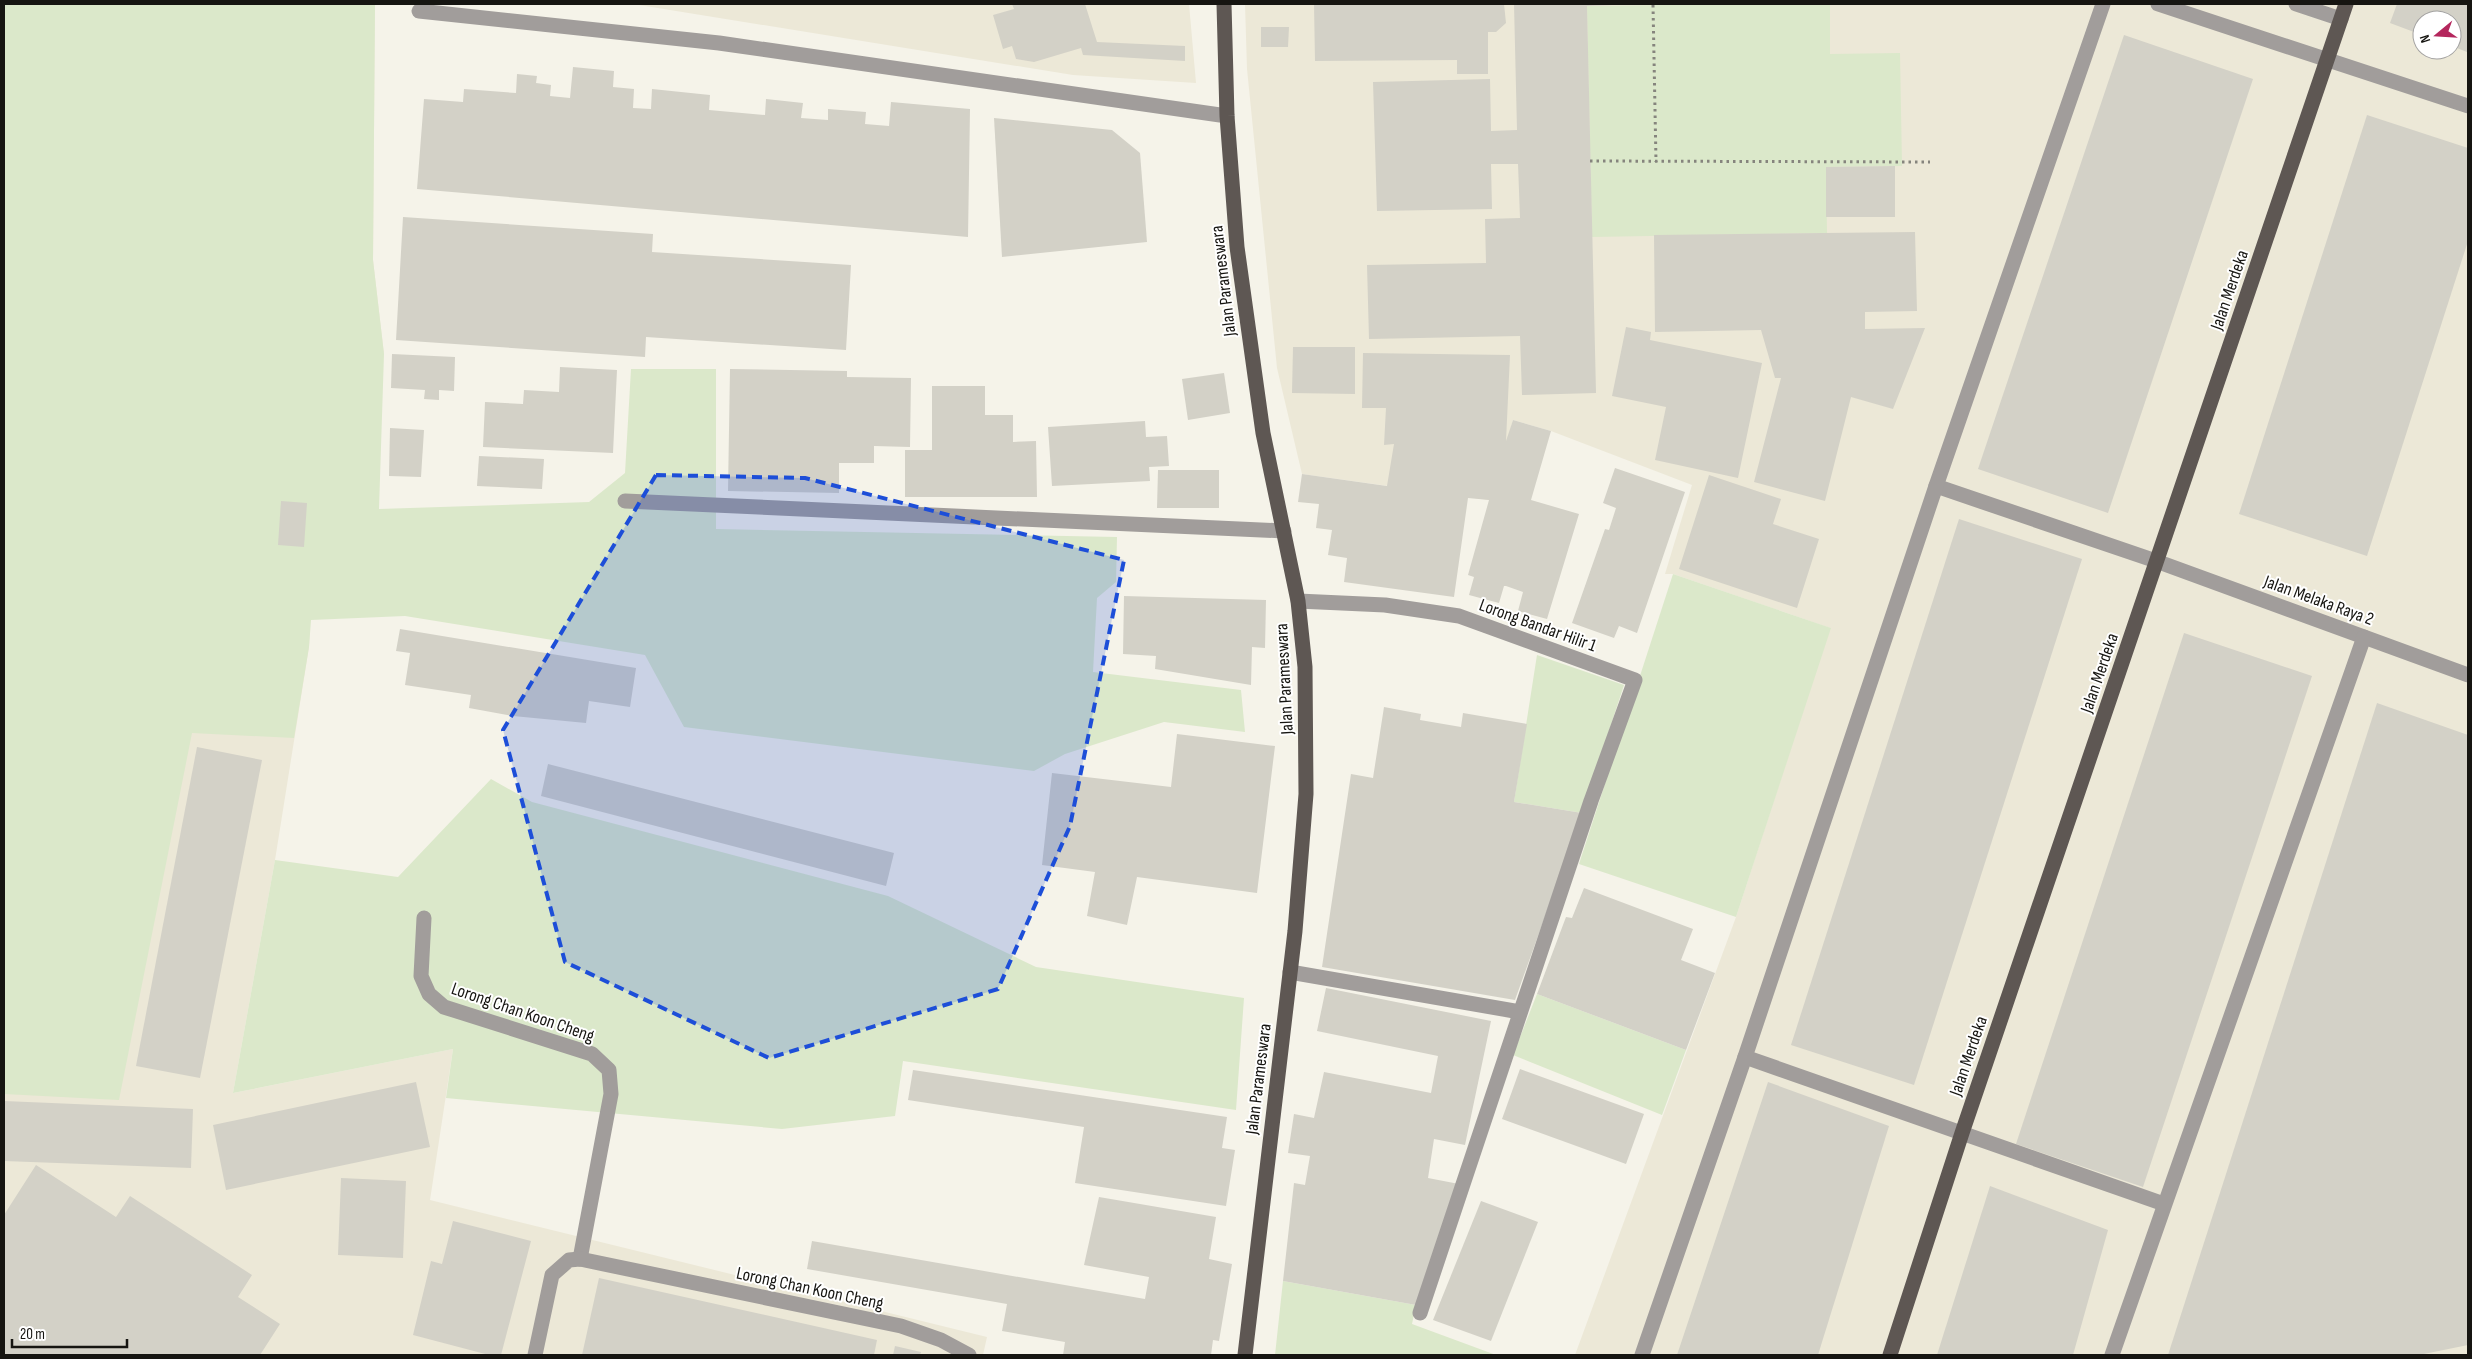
<svg xmlns="http://www.w3.org/2000/svg" width="2472" height="1359" font-family="'Sofia Sans Condensed',sans-serif">
<style>
.built{fill:#ece8d7;fill-rule:evenodd}
.green{fill:#dbe8ca}
.building{fill:#d3d1c7}
.lines{fill:none;stroke-linecap:round;stroke-linejoin:round}
.path{stroke:#85847d;stroke-width:3;stroke-dasharray:2.5 4;stroke-linecap:butt}
.minor{stroke:#a19d9b;stroke-width:15}
.major{stroke:#5e5753;stroke-width:15}
.marked{fill:#1d4ed8;fill-opacity:0.2;stroke:#1d4ed8;stroke-width:4;stroke-dasharray:10 6;stroke-linejoin:round}
.labels{text-anchor:middle;stroke-width:4;stroke-linejoin:round;paint-order:stroke}
.street-label{font-size:18px;fill:#161511;stroke:#fff}
</style>
<rect width="100%" height="100%" fill="#f5f3e9"/>
<g class="built">
<polygon points="4,4 375,4 373,260 384,354 315,509 309,647 275,860 233,1093 453,1049 430,1200 987,1337 983,1355 4,1355"/>
<polygon points="633,4 1189,4 1196,83 1073,75"/>
<path d="M1245 4H2468V1355H1575L1736 917 1830 628 1673 574H1665L1692 485 1551 431 1513 420 1489 500 1302 474 1277 368 1247 69ZM2422 20H2452V50H2422Z"/>
</g>
<g class="green">
<polygon points="4,4 375,4 373,260 384,354 379,509 589,502 625,473 631,369 716,369 716,529 1117,537 1116,582 1097,598 1093,672 1241,690 1245,732 1164,722 1065,754 1034,771 684,727 645,655 405,616 311,620 309,647 294,738 192,733 119,1100 4,1094"/>
<polygon points="1745,4 1830,4 1830,54 1900,53 1902,166 1826,167 1827,233 1592,237 1587,6"/>
<polygon points="1673,574 1831,628 1736,917 1579,864"/>
<polygon points="1537,655 1624,685 1582,813 1514,802"/>
<polygon points="491,779 532,802 888,896 1036,967 1244,998 1236,1110 903,1061 895,1116 782,1129 446,1098 453,1049 233,1093 275,860 398,877"/>
<polygon points="1537,994 1686,1050 1662,1115 1513,1055"/>
<polygon points="1283,1281 1416,1305 1412,1324 1496,1355 1275,1355"/>
</g>
<g class="building">
<polygon points="1012,4 1085,4 1097,42 1185,46 1185,61 1083,55 1081,48 1034,62 1016,59 1012,46 1003,49 993,15 1014,9"/>
<polygon points="1314,4 1504,4 1506,23 1496,32 1488,32 1488,74 1457,74 1457,60 1315,61"/>
<polygon points="1514,4 1641,4 1587,6 1596,393 1522,395 1520,336 1369,339 1367,265 1486,263 1485,219 1520,218 1518,164 1491,164 1492,209 1377,211 1373,82 1490,79 1491,131 1517,130"/>
<polygon points="2397,4 2468,4 2467,52 2452,46 2452,20 2422,20 2422,35 2390,23"/>
<polygon points="1261,27 1289,27 1288,47 1261,47"/>
<polygon points="2124,35 2253,79 2108,513 1978,469"/>
<polygon points="573,67 614,71 613,87 634,89 633,108 651,109 652,89 710,95 709,110 765,115 766,99 803,103 801,118 828,120 828,109 866,112 865,124 889,126 891,102 970,109 968,237 417,189 424,99 463,102 464,89 516,93 517,74 537,76 536,83 551,85 550,96 570,98"/>
<polygon points="2367,115 2468,148 2468,241 2367,556 2239,514"/>
<polygon points="994,118 1112,130 1140,153 1147,242 1002,257"/>
<polygon points="1895,166 1895,217 1826,217 1826,167"/>
<polygon points="403,217 653,234 652,252 851,265 846,350 646,337 645,357 396,340"/>
<polygon points="1915,232 1917,311 1865,312 1865,329 1925,328 1893,409 1851,397 1825,501 1754,482 1781,378 1775,378 1761,330 1655,332 1654,235"/>
<polygon points="1626,327 1651,332 1650,340 1762,363 1738,478 1655,460 1666,407 1612,396"/>
<polygon points="1293,347 1355,347 1355,394 1292,393"/>
<polygon points="1363,353 1510,355 1506,441 1513,420 1551,431 1531,500 1579,514 1547,619 1518,611 1523,592 1506,586 1504,586 1499,603 1469,595 1474,577 1468,575 1489,500 1468,498 1454,597 1344,582 1347,558 1328,555 1332,530 1316,528 1319,504 1298,502 1302,474 1387,486 1394,444 1384,445 1386,408 1362,408"/>
<polygon points="392,354 455,357 454,391 439,390 439,400 424,399 425,390 391,388"/>
<polygon points="560,367 617,370 613,453 483,447 485,402 523,404 524,390 559,392"/>
<polygon points="730,369 847,371 847,377 911,378 910,447 874,446 874,463 839,463 839,493 728,491"/>
<polygon points="1224,373 1230,413 1188,420 1182,379"/>
<polygon points="932,386 985,386 985,415 1013,415 1013,442 1036,441 1037,497 905,497 905,450 932,450"/>
<polygon points="1145,421 1146,437 1167,436 1169,466 1149,467 1150,481 1052,486 1048,427"/>
<polygon points="390,428 424,430 421,477 389,476"/>
<polygon points="479,456 544,459 542,489 477,486"/>
<polygon points="1615,468 1685,492 1637,633 1619,626 1614,638 1572,623 1605,529 1609,530 1616,508 1603,503"/>
<polygon points="1158,470 1219,470 1219,508 1157,508"/>
<polygon points="1709,475 1781,499 1773,524 1819,539 1797,608 1679,569"/>
<polygon points="281,501 307,503 304,547 278,545"/>
<polygon points="1959,519 2082,559 1914,1085 1791,1045"/>
<polygon points="1124,596 1266,600 1265,648 1252,647 1251,685 1155,669 1156,656 1123,654"/>
<polygon points="400,629 636,668 630,707 589,701 586,723 513,716 469,708 471,695 405,685 410,653 396,651"/>
<polygon points="2184,633 2312,676 2143,1187 2016,1144"/>
<polygon points="2377,703 2468,735 2468,1345 2419,1355 2168,1355"/>
<polygon points="1384,707 1421,714 1420,720 1461,727 1463,713 1527,724 1514,802 1582,813 1515,1000 1322,967 1351,774 1373,778"/>
<polygon points="1177,734 1275,746 1257,893 1137,877 1127,925 1087,916 1095,872 1042,865 1052,773 1171,787"/>
<polygon points="197,747 262,760 200,1078 136,1066"/>
<polygon points="548,764 894,853 886,886 541,796"/>
<polygon points="1584,888 1693,929 1681,960 1715,973 1686,1050 1537,994 1566,917 1572,918"/>
<polygon points="1326,988 1491,1021 1465,1145 1434,1139 1428,1178 1459,1184 1416,1305 1283,1281 1294,1183 1305,1185 1310,1156 1288,1153 1294,1114 1314,1118 1324,1072 1431,1093 1438,1056 1317,1031"/>
<polygon points="1520,1069 1644,1114 1626,1164 1502,1119"/>
<polygon points="913,1070 1227,1117 1222,1148 1235,1150 1226,1206 1075,1183 1084,1127 908,1100"/>
<polygon points="416,1082 430,1147 226,1190 213,1125"/>
<polygon points="1768,1082 1889,1126 1818,1355 1677,1355"/>
<polygon points="4,1101 193,1109 191,1168 4,1161"/>
<polygon points="36,1165 116,1217 130,1196 252,1275 238,1297 280,1324 260,1355 4,1355 4,1215"/>
<polygon points="341,1178 406,1181 403,1258 338,1255"/>
<polygon points="1990,1186 2108,1230 2073,1355 1937,1355"/>
<polygon points="1099,1197 1216,1217 1209,1259 1232,1264 1219,1341 1213,1340 1211,1355 1063,1355 1065,1342 1002,1331 1007,1304 807,1269 812,1241 1145,1299 1149,1277 1084,1265"/>
<polygon points="1481,1201 1538,1222 1491,1341 1433,1320"/>
<polygon points="453,1221 531,1241 501,1355 489,1355 413,1335 431,1261 442,1264"/>
<polygon points="599,1278 877,1340 874,1355 582,1355"/>
<polygon points="895,1346 921,1352 920,1355 893,1355"/>
</g>
<g class="lines">
<g class="path">
<polyline points="1653,5 1656,162"/>
<polyline points="1590,161 1930,162"/>
</g>
<g class="minor">
<polyline points="2158,4 2468,106"/>
<polyline points="2296,4 2341,19"/>
<polyline points="419,11 719,43 1227,116"/>
<polyline points="1936,486 2156,561 2468,675"/>
<polyline points="625,501 1284,531"/>
<polyline points="1298,601 1385,605 1459,616 1635,680 1591,801 1420,1313"/>
<polyline points="424,918 421,976 429,994 444,1007 592,1054 609,1070 611,1094 580,1259"/>
<polyline points="1290,972 1520,1012"/>
<polyline points="1745,1057 2164,1204"/>
<polyline points="535,1355 552,1275 569,1260 580,1259 901,1326 941,1340 969,1355"/>
<polyline points="1642,1355 1745,1057 1936,486 2103,4"/>
<polyline points="2112,1355 2364,637"/>
</g>
<g class="major">
<polyline points="1224,4 1227,116 1237,247 1263,433 1298,601 1305,667 1306,794 1295,931 1245,1355"/>
<polyline points="1890,1355 1962,1133 2346,4"/>
</g>
</g>
<path class="marked" d="M656 475 805 478 1124 560 1070 826 998 989 769 1058 565 962 503 730Z"/>
<g class="labels">
<g class="street-label">
<text transform="translate(1223 281) rotate(-97)" y="6">Jalan Parameswara</text>
<text transform="translate(2229 290) rotate(-71)" y="6">Jalan Merdeka</text>
<text transform="translate(2319 600) rotate(20)" y="6">Jalan Melaka Raya 2</text>
<text transform="translate(1538 625) rotate(20)" y="6">Lorong Bandar Hilir 1</text>
<text transform="translate(2099 673) rotate(-71)" y="6">Jalan Merdeka</text>
<text transform="translate(1284 679) rotate(-93)" y="6">Jalan Parameswara</text>
<text transform="translate(523 1012) rotate(19)" y="6">Lorong Chan Koon Cheng</text>
<text transform="translate(1968 1056) rotate(-71)" y="6">Jalan Merdeka</text>
<text transform="translate(1258 1079) rotate(-83)" y="6">Jalan Parameswara</text>
<text transform="translate(810 1288) rotate(12)" y="6">Lorong Chan Koon Cheng</text>
</g>
</g>
<rect width="2472" height="1359" fill="none" stroke="#161511" stroke-width="10"/>
<g transform="translate(2437 35) rotate(252)"><circle r="24" fill="#ffffff" stroke="#a2a1a0"/>
<path d="M0-4L9 19L0 12L-9 19Z" fill="#b4275d"/>
<text y="-8" font-size="14" font-weight="bold" text-anchor="middle" fill="#161511">N</text>
</g>
<path d="M12 1339v8h115v-8" fill="none" stroke="#161511" stroke-width="2.5"/>
<text x="20" y="1339" font-size="15" fill="#161511" stroke="#ffffff" stroke-width="4" paint-order="stroke">20 m</text>
</svg>
